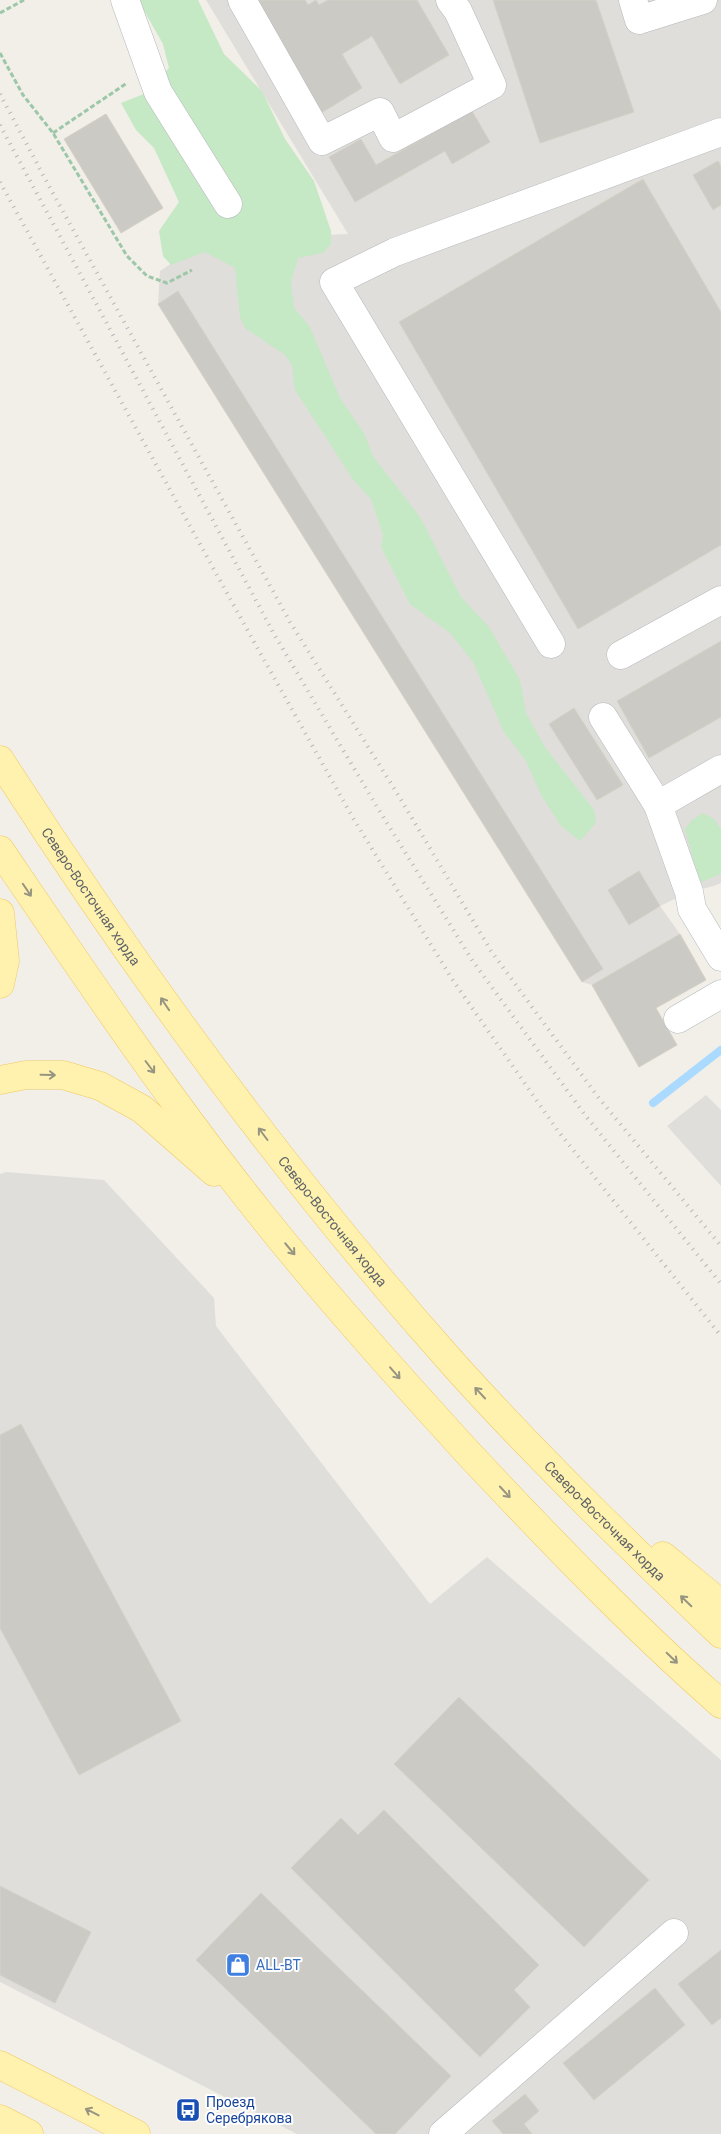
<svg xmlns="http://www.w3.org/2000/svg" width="721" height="2134" font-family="Roboto,sans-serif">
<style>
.industrial{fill:#e0deda}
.green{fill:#c5e8c5}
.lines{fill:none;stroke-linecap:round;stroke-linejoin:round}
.stream{stroke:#aadaff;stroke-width:8}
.building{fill:#cccac5;stroke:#d6d1c6}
.minor-casing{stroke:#b5b8bc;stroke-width:29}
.major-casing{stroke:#f2c960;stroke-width:29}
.path{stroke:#9cc7a9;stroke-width:3;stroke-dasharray:5 2.5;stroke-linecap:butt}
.minor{stroke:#fff;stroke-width:28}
.major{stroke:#fff2af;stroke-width:28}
.rail{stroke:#b6b7b8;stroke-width:4;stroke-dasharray:1 6;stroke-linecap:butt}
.oneway{stroke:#979581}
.labels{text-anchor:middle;stroke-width:4;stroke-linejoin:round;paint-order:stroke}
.street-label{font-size:14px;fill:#5f6368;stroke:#fff}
.shop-label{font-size:14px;fill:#366cbe;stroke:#fff;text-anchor:start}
.transit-label{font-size:14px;fill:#164399;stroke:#fff;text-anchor:start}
</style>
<rect width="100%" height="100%" fill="#f1efe8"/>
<g class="industrial">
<polygon points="206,0 721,0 721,883 714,886 689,892 660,906 680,934 592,985 582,982 158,304 160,271 206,240 348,234"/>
<polygon points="706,1095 721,1110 721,1186 667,1126"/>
<polygon points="6,1172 104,1180 214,1298 216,1326 430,1604 487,1557 721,1760 721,2134 297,2134 0,1982 0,1174"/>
</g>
<g class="green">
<polygon points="138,0 198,0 224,54 262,91 285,139 314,181 331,231 331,244 323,253 298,258 291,282 294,308 310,327 340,398 364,433 373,456 420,517 461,597 489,627 520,680 526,713 545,747 594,810 596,823 580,841 561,826 541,795 526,761 504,732 473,662 450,633 410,604 381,547 383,535 371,499 354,481 295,390 292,365 285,355 245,328 240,317 235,268 205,252 171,265 163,256 159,231 179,202 154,148 136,130 121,103 144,94 169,68 163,44"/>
<polygon points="703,813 714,819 721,829 721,874 702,882 698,877 685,829 692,820"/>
</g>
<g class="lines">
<polyline class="stream" points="653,1103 721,1050"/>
</g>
<g class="building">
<polygon points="254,0 305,0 308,5 316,0 319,5 328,0 417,0 449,55 400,84 372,36 342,54 362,88 321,113"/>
<polygon points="493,0 596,0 634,112 540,143"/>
<polygon points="472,111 490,142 452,164 445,151 355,202 329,157 361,139 376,165"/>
<polygon points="106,114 163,208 121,233 64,139"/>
<polygon points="718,161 721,166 721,205 713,210 693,175"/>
<polygon points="643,179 721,312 721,545 578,629 399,322"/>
<polygon points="178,291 603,969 582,982 158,304"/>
<polygon points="721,641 721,717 649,758 617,701"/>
<polygon points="574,708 623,785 597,800 549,724"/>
<polygon points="639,871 660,906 629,925 608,890"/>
<polygon points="680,934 706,980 656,1008 677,1045 639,1067 592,985"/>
<polygon points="21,1424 181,1721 79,1775 0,1628 0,1435"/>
<polygon points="459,1697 649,1880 584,1947 394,1764"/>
<polygon points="384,1810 539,1965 514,1990 530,2007 480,2057 291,1868 341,1818 358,1835"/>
<polygon points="0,1886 91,1932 55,2003 0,1975"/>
<polygon points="261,1893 451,2076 395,2134 376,2134 196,1960"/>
<polygon points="721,1950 721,2018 712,2025 678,1984"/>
<polygon points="655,1988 685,2025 594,2100 563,2063"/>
<polygon points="525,2094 539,2111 524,2124 532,2134 503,2134 492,2121"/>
</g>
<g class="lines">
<defs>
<g id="minor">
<polyline points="125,0 158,92 228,204"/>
<polyline points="242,0 322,141 380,112 393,138 492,85 458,11 450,0"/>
<polyline points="633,0 639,20 703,0"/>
<polyline points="551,644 334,282 395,252 721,132"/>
<polyline points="621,655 721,600"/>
<polyline points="603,717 658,805 689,892 692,909 721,957"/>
<polyline points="658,805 721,769"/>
<polyline points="678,1019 721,994"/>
<polyline points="443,2134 674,1933"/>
</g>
<g id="major">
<path id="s1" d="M0 760C137 973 287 1178 456 1367 540 1460 630 1547 721 1634"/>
<path d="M0 850C83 972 166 1096 259 1212 325 1295 397 1375 469 1454 550 1540 632 1626 721 1704"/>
<polyline points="0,913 5,961 0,984"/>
<polyline points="0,1080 26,1075 63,1075 100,1086 142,1109 214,1172"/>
<polyline points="663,1556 721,1604"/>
<polyline points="0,2065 136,2134"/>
<polyline points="0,2119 29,2134"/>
</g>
</defs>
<use href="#minor" class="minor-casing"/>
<use href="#major" class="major-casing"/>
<g class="path">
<polyline points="0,13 24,0"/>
<polyline points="0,53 23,95 53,133 127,256 147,276 167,283 192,270"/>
<polyline points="53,133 127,83"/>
</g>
<use href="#minor" class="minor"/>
<use href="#major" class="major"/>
<g class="rail">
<polyline points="0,94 50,188 290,622 400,798 491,951 598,1097 721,1246"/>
<polyline points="0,125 274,634 377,807 472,960 585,1115 721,1284"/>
<polyline points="0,182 254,642 353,818 452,979 558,1131 721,1336"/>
</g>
</g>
<defs><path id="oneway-shaft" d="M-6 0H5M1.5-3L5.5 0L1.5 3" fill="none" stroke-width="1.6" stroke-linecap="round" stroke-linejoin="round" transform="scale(1.25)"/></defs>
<g class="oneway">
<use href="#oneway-shaft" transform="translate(27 890) rotate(56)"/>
<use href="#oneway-shaft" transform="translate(165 1004) rotate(-124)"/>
<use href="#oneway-shaft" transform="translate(150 1067) rotate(53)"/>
<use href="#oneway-shaft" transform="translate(48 1075) rotate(1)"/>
<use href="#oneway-shaft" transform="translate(263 1134) rotate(-127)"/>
<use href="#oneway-shaft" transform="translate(290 1249) rotate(50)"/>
<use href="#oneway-shaft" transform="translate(395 1373) rotate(49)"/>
<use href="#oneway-shaft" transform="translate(480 1393) rotate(-133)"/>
<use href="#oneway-shaft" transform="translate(505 1492) rotate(47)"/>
<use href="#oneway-shaft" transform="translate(686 1601) rotate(-136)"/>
<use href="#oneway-shaft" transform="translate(672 1658) rotate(44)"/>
<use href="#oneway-shaft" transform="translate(92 2112) rotate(-153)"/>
</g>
<defs>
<symbol id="shop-square" viewBox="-11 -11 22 22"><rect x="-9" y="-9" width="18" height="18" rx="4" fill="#3f7fe0" stroke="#fff"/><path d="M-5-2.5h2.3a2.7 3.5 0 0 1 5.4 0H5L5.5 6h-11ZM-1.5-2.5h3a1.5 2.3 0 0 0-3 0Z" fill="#fff"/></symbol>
<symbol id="bus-square" viewBox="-11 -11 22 22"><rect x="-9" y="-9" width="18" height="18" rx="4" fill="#1a4fb4" stroke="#fff"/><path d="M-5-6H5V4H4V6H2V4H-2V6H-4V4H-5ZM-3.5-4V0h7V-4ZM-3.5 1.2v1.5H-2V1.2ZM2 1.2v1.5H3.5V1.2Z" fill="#fff"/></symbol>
</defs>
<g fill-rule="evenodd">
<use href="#shop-square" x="224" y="1951" width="28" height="28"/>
<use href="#bus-square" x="174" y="2096" width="28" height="28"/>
</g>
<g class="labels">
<g class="street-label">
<text dy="5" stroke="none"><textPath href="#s1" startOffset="164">Северо-Восточная хорда</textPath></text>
<text dy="5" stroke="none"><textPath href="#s1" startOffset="569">Северо-Восточная хорда</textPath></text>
<text dy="5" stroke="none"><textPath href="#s1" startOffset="974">Северо-Восточная хорда</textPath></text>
</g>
<g class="shop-label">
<text x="256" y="1970">ALL-BT</text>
</g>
<g class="transit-label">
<text x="206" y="2107">Проезд<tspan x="206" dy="16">Серебрякова</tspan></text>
</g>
</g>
</svg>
